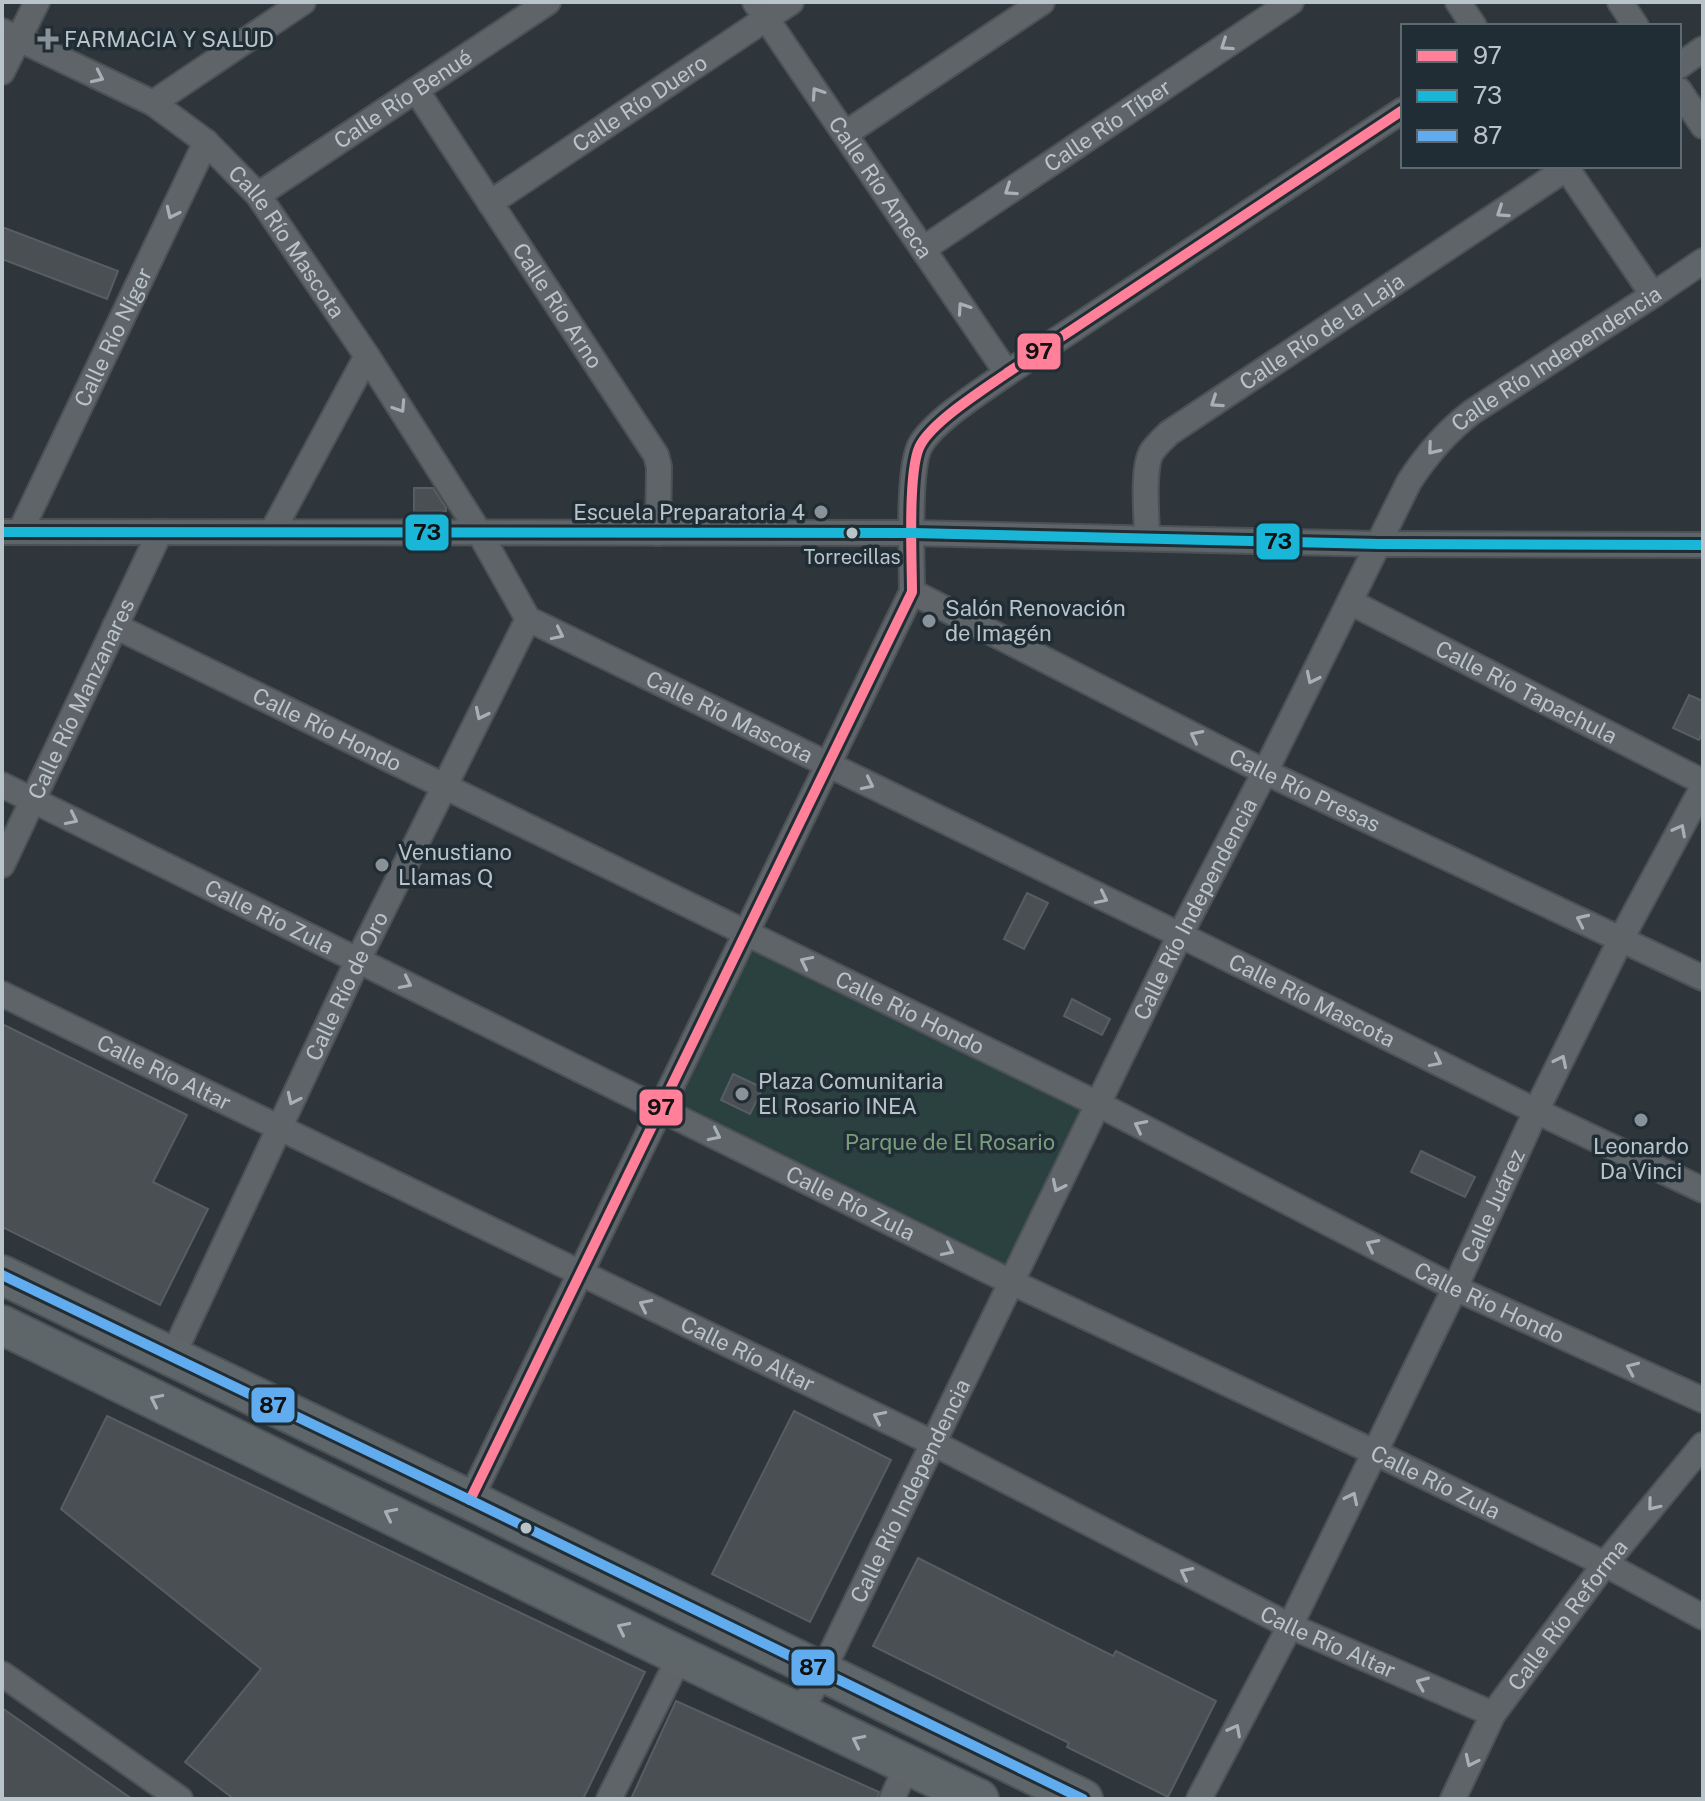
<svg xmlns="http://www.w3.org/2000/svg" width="1705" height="1801" font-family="'Public Sans',sans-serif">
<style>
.green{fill:#2b413f}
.building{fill:#494f53;stroke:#565e62;stroke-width:2}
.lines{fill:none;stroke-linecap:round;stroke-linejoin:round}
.street-casing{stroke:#4c5155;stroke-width:28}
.primary-casing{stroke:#4c5357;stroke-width:42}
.street{stroke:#5e6468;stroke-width:24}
.primary{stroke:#5f666a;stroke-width:38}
.bus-1-casing{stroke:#212d35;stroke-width:16}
.bus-2-casing{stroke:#212d35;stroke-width:16}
.bus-3-casing{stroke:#212d35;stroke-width:16}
.bus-1{stroke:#ff8098;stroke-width:10}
.bus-2{stroke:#1ab6d8;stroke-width:10}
.bus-3{stroke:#60acee;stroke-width:10}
.oneway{stroke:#a7b0b6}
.oneway2{stroke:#a7b0b7}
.poi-dot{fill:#889298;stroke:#212d35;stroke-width:3}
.bus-dot{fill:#b9c3ca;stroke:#212d35;stroke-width:3}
.labels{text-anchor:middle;stroke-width:7;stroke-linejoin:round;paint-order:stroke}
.bus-label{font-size:20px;fill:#b9c3ca;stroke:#212d35}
.poi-label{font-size:22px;fill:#b9c3ca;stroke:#212d35;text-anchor:start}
.street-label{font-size:22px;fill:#b9c3ca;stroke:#212d35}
.park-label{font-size:22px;fill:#799e7b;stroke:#212d35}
.line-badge{stroke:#212d35;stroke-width:3}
.pale-badge-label{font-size:22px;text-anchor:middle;font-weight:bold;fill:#111}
</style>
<rect width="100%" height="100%" fill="#2e363b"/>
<polygon class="green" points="748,940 1090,1107 1009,1275 668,1106"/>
<g class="building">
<polygon points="2,227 118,271 107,299 2,259"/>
<polygon points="414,488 433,488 446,508 446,511 414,512"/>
<polygon points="1689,695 1703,701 1703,731 1699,740 1673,728"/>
<polygon points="1027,893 1048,903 1024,949 1004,939"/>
<polygon points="1072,999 1110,1019 1102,1035 1064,1016"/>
<polygon points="2,1024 187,1115 153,1182 208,1209 160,1305 2,1227"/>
<polygon points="733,1074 763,1088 750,1114 721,1100"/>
<polygon points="1421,1151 1475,1177 1465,1197 1411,1172"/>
<polygon points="794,1411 891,1460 810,1622 712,1574"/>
<polygon points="107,1416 645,1672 583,1799 234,1799 185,1762 261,1669 61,1509"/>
<polygon points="918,1558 1113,1656 1116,1651 1216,1701 1168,1797 1067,1747 1069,1743 873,1646"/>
<polygon points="676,1701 879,1792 877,1799 631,1799"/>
<polygon points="2,1708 132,1799 2,1799"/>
</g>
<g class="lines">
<defs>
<g id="street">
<path id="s1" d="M755 2 1007 373"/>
<polyline points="1458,2 1474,26"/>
<polyline points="1620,2 1636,26"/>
<path id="s2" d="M2 31 153 103 206 142 258 195 367 356 479 532 528 619 1180 935 1536 1111 1703 1190"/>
<polyline points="1679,66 1703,49"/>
<polyline points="2,72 37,2"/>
<path id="s3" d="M416 90 656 455 659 467 658 533"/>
<polyline points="1679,90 1703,126"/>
<polyline points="153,103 303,2"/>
<polyline points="845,134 1042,2"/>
<polyline points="1565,166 1653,295"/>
<path id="s4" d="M258 195 548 2"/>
<path id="s5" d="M490 203 791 2"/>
<path id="s6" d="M923 249 1291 2"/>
<polyline points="2,532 913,533 1379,544 1703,545"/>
<path id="s7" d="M20 532 206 142"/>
<polyline points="272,532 367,356"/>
<path id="s8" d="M1147 538C1147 516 1142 471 1151 453 1156 445 1163 439 1169 433L1567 168"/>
<path id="s9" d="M912 592 1265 772 1703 978"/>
<path id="s10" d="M1350 602 1703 782"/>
<path id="s11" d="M115 626 1098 1104 1455 1288 1703 1400"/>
<path id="s12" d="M2 785 1011 1282 1374 1452 1605 1564 1703 1617"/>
<path id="s13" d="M2 865 160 532"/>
<path id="s14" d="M2 994 933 1443 1290 1626 1493 1714"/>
<path id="s15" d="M172 1357 358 960 528 619"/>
<path d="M470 1500 912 592C912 561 907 466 921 444 935 420 983 390 1007 373L1403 110"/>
<polyline points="2,1674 180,1799"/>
<path id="s16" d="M800 1713 822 1672 1180 935 1265 772 1409 482C1427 454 1446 432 1472 412L1653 295 1703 261"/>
<polyline points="609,1799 680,1656"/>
<polyline points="892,1799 907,1765"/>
<path id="s17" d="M1199 1799 1290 1626 1455 1288 1536 1111 1621 939 1703 787"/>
<path id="s18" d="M1453 1799 1493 1714 1605 1564 1703 1445"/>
</g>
<g id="primary">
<polyline points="2,1275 470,1500 1083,1799"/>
<polyline points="2,1325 680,1656 979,1799"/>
</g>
</defs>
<use href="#street" class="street-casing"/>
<use href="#primary" class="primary-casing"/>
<use href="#street" class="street"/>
<use href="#primary" class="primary"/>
<defs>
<path id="bus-1" d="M470 1500 912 592C912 561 907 466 921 444 935 420 983 390 1007 373L1403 110"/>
<polyline id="bus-2" points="2,532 913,533 1379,544 1703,545"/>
<polyline id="bus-3" points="2,1275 470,1500 1083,1799"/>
</defs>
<use href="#bus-1" class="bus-1-casing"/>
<use href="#bus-2" class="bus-2-casing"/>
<use href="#bus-3" class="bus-3-casing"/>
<use href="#bus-1" class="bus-1"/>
<use href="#bus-2" class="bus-2"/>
<use href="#bus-3" class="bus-3"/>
</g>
<defs><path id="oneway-chevron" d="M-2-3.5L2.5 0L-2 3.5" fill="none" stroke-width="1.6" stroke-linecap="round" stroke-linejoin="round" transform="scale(2)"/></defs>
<g class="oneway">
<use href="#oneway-chevron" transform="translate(1226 45) rotate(146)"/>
<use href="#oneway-chevron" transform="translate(98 77) rotate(25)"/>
<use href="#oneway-chevron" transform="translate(817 93) rotate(-124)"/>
<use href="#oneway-chevron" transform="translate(1010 190) rotate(146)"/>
<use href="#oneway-chevron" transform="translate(1502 212) rotate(146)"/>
<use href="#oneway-chevron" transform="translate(172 213) rotate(115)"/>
<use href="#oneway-chevron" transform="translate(963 308) rotate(-124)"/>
<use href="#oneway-chevron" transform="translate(1216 402) rotate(146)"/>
<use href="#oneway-chevron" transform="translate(400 407) rotate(57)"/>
<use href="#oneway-chevron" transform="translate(1433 449) rotate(130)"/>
<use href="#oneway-chevron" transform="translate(558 634) rotate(26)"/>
<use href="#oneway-chevron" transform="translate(1312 678) rotate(116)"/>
<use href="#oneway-chevron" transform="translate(481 714) rotate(116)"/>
<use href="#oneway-chevron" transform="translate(1196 736) rotate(-153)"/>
<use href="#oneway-chevron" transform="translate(868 784) rotate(26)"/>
<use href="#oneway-chevron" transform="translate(72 819) rotate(26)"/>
<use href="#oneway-chevron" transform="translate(1680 830) rotate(-62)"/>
<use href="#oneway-chevron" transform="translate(1102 898) rotate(26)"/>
<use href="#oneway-chevron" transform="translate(1582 920) rotate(-155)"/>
<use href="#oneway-chevron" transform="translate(806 962) rotate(-154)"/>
<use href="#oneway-chevron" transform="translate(406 983) rotate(26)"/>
<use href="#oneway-chevron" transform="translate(1436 1061) rotate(26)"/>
<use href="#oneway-chevron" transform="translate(1561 1061) rotate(-64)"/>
<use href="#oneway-chevron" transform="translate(293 1099) rotate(115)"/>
<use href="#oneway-chevron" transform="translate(1140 1126) rotate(-153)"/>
<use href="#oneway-chevron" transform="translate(715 1135) rotate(26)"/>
<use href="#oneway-chevron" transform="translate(1058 1186) rotate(116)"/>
<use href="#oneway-chevron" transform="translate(1372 1245) rotate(-153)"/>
<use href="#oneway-chevron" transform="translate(948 1250) rotate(26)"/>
<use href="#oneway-chevron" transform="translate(645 1305) rotate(-154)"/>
<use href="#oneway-chevron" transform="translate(1632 1368) rotate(-156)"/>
<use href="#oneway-chevron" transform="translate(879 1417) rotate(-154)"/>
<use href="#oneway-chevron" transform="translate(1352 1498) rotate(-64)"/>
<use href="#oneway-chevron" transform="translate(1653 1505) rotate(129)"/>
<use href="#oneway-chevron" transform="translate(1186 1573) rotate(-153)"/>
<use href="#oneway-chevron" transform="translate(1422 1683) rotate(-157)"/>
<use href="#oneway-chevron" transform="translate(1235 1730) rotate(-62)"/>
<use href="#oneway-chevron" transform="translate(1471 1761) rotate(115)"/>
</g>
<g class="oneway2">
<use href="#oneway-chevron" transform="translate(156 1400) rotate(-154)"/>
<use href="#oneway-chevron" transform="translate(390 1514) rotate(-154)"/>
<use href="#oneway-chevron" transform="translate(623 1628) rotate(-154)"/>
<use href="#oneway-chevron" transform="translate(858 1741) rotate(-154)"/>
</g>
<g class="poi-dot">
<path d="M44 27h8v8h8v8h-8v8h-8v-8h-8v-8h8z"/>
<circle cx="821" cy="512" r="8"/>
<circle cx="929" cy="621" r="8"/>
<circle cx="382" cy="865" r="8"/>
<circle cx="742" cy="1094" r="8"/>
<circle cx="1641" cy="1120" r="8"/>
</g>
<g class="bus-dot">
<circle cx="852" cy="533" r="7"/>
<circle cx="526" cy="1528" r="7"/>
</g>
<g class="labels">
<g class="bus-label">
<text x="852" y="564">Torrecillas</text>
</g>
<g class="poi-label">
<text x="64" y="47">FARMACIA Y SALUD</text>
<text x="805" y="520" text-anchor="end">Escuela Preparatoria 4</text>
<text x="945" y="616">Salón Renovación<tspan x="945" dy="25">de Imagén</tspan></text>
<text x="398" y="860">Venustiano<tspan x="398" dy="25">Llamas Q</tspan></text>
<text x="758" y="1089">Plaza Comunitaria<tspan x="758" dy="25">El Rosario INEA</tspan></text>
<text x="1641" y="1154" text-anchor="middle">Leonardo<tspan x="1641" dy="25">Da Vinci</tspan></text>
</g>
<g class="street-label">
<text dy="8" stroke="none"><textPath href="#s4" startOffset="174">Calle Río Benué</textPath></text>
<text dy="8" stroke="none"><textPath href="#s5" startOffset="180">Calle Río Duero</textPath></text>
<text dy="8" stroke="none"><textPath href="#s6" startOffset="222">Calle Río Tíber</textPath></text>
<text dy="8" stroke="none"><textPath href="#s1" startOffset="224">Calle Río Ameca</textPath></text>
<text dy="8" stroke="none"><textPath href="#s2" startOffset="362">Calle Río Mascota</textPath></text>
<text dy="8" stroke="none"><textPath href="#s3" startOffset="258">Calle Río Arno</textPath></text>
<text dy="8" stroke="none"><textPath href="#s8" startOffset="296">Calle Río de la Laja</textPath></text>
<text dy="8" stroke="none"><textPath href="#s7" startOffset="216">Calle Río Níger</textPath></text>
<text dy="8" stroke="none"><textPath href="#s16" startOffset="1568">Calle Río Independencia</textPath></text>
<text dy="8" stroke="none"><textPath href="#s10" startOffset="198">Calle Río Tapachula</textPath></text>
<text dy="8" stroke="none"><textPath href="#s13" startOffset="184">Calle Río Manzanares</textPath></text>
<text dy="8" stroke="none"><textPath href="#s2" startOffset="1034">Calle Río Mascota</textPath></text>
<text dy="8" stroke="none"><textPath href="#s11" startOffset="236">Calle Río Hondo</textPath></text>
<text dy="8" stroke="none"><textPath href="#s9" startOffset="440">Calle Río Presas</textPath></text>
<text dy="8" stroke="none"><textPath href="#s16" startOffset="896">Calle Río Independencia</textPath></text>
<text dy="8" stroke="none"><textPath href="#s12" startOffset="298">Calle Río Zula</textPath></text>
<text dy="8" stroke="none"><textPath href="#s15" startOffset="410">Calle Río de Oro</textPath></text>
<text dy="8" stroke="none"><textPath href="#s2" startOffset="1682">Calle Río Mascota</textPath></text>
<text dy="8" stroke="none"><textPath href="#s11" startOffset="884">Calle Río Hondo</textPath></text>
<text dy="8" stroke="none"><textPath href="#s14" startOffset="180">Calle Río Altar</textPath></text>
<text dy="8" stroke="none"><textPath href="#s12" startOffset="946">Calle Río Zula</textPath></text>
<text dy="8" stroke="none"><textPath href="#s17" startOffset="662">Calle Juárez</textPath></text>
<text dy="8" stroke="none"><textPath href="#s11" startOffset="1532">Calle Río Hondo</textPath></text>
<text dy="8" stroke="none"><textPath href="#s14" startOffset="828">Calle Río Altar</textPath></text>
<text dy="8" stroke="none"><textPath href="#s12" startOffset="1594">Calle Río Zula</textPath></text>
<text dy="8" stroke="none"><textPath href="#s16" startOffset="248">Calle Río Independencia</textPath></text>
<text dy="8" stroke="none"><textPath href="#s18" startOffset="218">Calle Río Reforma</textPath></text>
<text dy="8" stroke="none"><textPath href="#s14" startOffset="1476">Calle Río Altar</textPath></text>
</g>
<g class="park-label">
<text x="950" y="1150">Parque de El Rosario</text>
</g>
</g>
<g class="line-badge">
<rect x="1016" y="332" width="46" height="39" rx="8" fill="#ff8098"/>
<rect x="404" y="513" width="46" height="39" rx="8" fill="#1ab6d8"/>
<rect x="1255" y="522" width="46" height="39" rx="8" fill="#1ab6d8"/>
<rect x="638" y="1088" width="46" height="39" rx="8" fill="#ff8098"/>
<rect x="250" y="1386" width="46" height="38" rx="8" fill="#60acee"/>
<rect x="790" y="1648" width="46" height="39" rx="8" fill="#60acee"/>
</g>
<g class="pale-badge-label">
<text x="1039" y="359">97</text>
<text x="427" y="540">73</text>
<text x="1278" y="549">73</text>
<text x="661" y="1115">97</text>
<text x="273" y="1413">87</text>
<text x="813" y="1675">87</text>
</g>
<rect width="1705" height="1801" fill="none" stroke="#b9c3ca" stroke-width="8"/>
<rect x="1401" y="24" width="280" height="144" fill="#212d35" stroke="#5e6971" stroke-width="2"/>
<rect x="1417" y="50" width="40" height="12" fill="#ff8098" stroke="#5e6971" stroke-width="2"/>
<text x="1473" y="64" font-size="24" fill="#b9c3ca">97</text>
<rect x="1417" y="90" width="40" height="12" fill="#1ab6d8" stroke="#5e6971" stroke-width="2"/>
<text x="1473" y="104" font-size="24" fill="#b9c3ca">73</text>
<rect x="1417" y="130" width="40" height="12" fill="#60acee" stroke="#5e6971" stroke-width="2"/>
<text x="1473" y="144" font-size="24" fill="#b9c3ca">87</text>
</svg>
